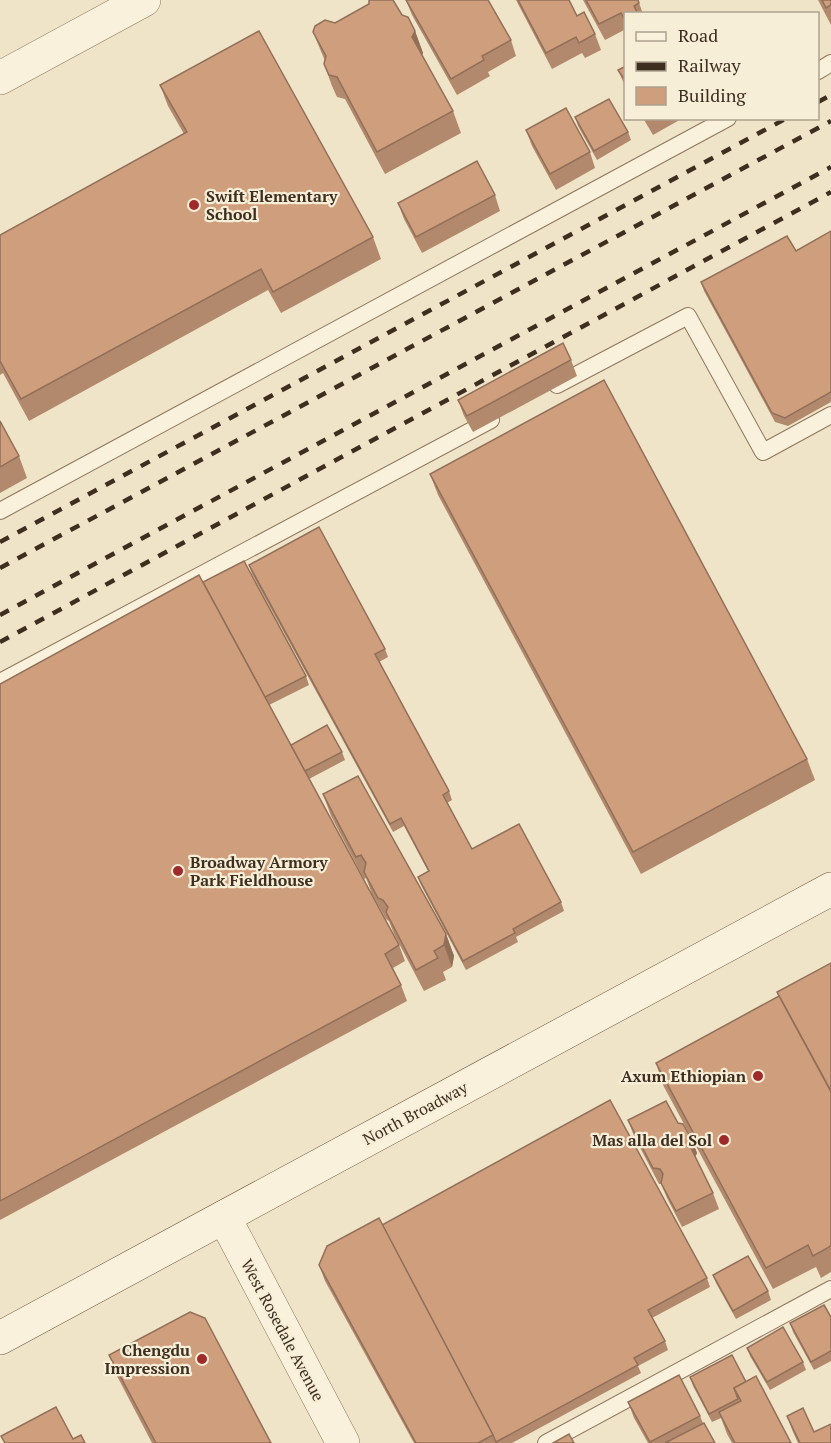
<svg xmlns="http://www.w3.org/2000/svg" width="831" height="1443" font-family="'PT Serif',serif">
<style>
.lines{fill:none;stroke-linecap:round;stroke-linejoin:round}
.service-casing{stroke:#8d765c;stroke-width:18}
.minor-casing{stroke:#8d765c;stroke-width:34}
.secondary-casing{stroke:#6f573f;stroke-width:34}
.service{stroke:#faf1dc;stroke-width:16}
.minor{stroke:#faf1dc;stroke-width:33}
.secondary{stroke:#faf1dc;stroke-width:33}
.rail{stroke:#3d2e20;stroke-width:4.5;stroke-dasharray:10 10;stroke-linecap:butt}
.wall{fill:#b2896c}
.shaded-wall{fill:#916f58}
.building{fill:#cf9f7d;stroke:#916f58;stroke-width:1.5}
.poi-dot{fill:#9e2a2b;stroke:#f7eed8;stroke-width:2}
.labels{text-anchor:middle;stroke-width:4.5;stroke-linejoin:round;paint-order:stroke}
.poi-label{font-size:16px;font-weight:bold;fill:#3d2e20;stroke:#f7eed8;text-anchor:end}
.street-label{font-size:16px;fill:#3d2e20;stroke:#f7eed8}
</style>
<rect width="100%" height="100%" fill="#f0e4c8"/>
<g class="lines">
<defs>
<g id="service">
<polyline points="818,71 831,63"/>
<polyline points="557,385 688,316 763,452 831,415"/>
<polyline points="0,511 728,118"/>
<polyline points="0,682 491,420"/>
<polyline points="546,1443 831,1289"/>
</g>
<g id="minor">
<polyline points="0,78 144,0"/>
<polyline points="224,1217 343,1443"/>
</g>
<polyline id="secondary" points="0,1338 831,889"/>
</defs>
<use href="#service" class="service-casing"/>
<use href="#minor" class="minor-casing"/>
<use href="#secondary" class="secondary-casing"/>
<use href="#service" class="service"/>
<use href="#minor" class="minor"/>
<use href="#secondary" class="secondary"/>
<g class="rail">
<polyline points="818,102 831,95"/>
<polyline points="0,542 787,118"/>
<polyline points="0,568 831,121"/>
<polyline points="0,615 831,167"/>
<polyline points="0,642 831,192"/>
</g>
</g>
<g class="wall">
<polygon points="406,0 511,40 516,56 488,72 490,76 457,95 412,15"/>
<polygon points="516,0 569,0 577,16 595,34 601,50 585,58 582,53 552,69"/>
<polygon points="583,0 638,0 643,14 626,14 626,29 605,40"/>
<polygon points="818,0 831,0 831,25"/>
<polygon points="369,4 402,15 415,31 423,53 422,55 453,111 461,133 385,174 345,99 337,97 332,86 324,64 325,61 313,32 335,23"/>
<polygon points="626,66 626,88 618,70"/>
<polygon points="160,85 373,237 381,259 281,313 268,290 29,421 3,373 0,375 0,235 184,134 168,106"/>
<polygon points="575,117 628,132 631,140 597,160 578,126"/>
<polygon points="643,118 683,118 653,135"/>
<polygon points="526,130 590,152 595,168 556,190 532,146"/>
<polygon points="495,195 500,211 422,253 404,219 398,203"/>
<polygon points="831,231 831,402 788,426 775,422 704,291 701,282 796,251"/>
<polygon points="571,360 577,376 473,432 464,416 458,400"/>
<polygon points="0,421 19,456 27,478 0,493"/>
<polygon points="430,474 807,759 815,780 641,874 438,495"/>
<polygon points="249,565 385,649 388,657 379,662 449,791 452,800 447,803 472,849 561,902 564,911 516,937 518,942 466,970 421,885 418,877 428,871 404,826 393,832 252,574"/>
<polygon points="203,582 306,676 309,685 269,705 291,745 342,752 345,760 309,779 399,945 405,961 393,968 401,985 407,1001 0,1220 0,684"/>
<polygon points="323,794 446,934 454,956 452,967 443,972 446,980 424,991 394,934 389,921 386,919 372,894 366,878 364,879 331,816"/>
<polygon points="831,963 831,1272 821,1278 816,1267 773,1289 663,1085 656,1063 779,996 777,992"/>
<polygon points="628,1120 678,1123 691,1138 697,1153 695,1157 713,1193 719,1209 682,1227 667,1198 661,1184 659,1184 634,1136"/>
<polygon points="382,1225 707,1278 710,1287 652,1318 665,1341 668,1350 638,1366 641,1373 512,1443 414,1443 325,1281 319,1265"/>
<polygon points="713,1275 768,1291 771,1300 736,1319 716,1283"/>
<polygon points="831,1317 831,1361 814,1370 793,1332 790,1323"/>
<polygon points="747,1348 803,1362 806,1370 770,1390 750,1356"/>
<polygon points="109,1355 271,1443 152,1443 117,1376"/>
<polygon points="690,1377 746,1382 791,1443 732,1443 727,1434 721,1418 712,1422 693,1386"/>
<polygon points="628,1402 700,1416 703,1423 715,1443 648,1443 634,1418"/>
<polygon points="787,1416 814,1432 831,1443 798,1443 793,1432"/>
</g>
<g class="shaded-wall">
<polygon points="415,31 423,53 420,59 412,37"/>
<polygon points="446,934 454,956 452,967 444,945"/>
<polygon points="691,1138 697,1153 694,1160 689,1144"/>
</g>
<g class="building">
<polygon points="369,0 393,0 402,15 408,17 415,31 412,37 453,111 377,152 337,77 329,75 324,64 326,56 313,32 315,26 325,20 335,23 369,4"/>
<polygon points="406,0 488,0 511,40 482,56 484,60 451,79"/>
<polygon points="518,0 569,0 577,16 584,12 595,34 579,43 576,37 546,53"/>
<polygon points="586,0 638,0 639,3 634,6 638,14 626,14 626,22 621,13 599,24"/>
<polygon points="822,0 831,0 831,5 826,8"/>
<polygon points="259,31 373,237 273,292 261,269 21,399 0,361 0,235 187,132 160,85"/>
<polygon points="626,66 626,82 618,70"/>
<polygon points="609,99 628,132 594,151 575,117"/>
<polygon points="566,108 590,152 550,174 526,130"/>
<polygon points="477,161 495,195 416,237 398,203"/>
<polygon points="831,231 831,392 785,418 772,413 701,282 787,236 796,251"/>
<polygon points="563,343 571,360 467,416 458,400"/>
<polygon points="604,380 807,759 633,852 430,474"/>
<polygon points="0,421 19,456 0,467"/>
<polygon points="319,527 385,649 375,654 449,791 443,795 472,849 519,824 561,902 513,929 515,933 463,961 418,877 429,871 401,818 390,824 249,565"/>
<polygon points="244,561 306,676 265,697 203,582"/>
<polygon points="199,575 399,945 385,954 401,985 0,1201 0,684"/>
<polygon points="327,725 342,752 305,771 291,745"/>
<polygon points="358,776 446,934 444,945 434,951 438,958 416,970 386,912 388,907 383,900 378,898 364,872 366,863 361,855 356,857 323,794"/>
<polygon points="831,963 831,1091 777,992"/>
<polygon points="779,996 831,1092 831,1246 813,1256 808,1245 766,1268 656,1063"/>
<polygon points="610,1100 707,1278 648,1310 665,1341 634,1358 638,1365 496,1442 493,1435 382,1225"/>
<polygon points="666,1101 678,1123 683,1124 691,1138 689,1144 713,1193 676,1211 661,1183 663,1174 660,1169 653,1168 628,1120"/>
<polygon points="379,1218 493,1435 478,1443 416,1443 319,1265 327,1246"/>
<polygon points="748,1256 768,1291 733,1311 713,1275"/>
<polygon points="824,1305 831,1317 831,1351 811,1362 790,1323"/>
<polygon points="190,1312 205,1318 271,1443 156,1443 109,1355"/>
<polygon points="783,1327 803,1362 767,1382 747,1348"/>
<polygon points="732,1355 746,1382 734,1388 738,1399 709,1414 690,1377"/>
<polygon points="679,1375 700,1416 650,1442 628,1402"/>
<polygon points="756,1376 791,1443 735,1443 719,1412 741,1401 734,1388"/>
<polygon points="56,1407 73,1439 81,1435 85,1443 5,1443 1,1436"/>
<polygon points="803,1408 814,1432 831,1424 831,1443 800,1443 787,1416"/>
<polygon points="704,1423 715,1443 665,1443"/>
<polygon points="569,1434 574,1443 553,1443"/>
</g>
<g class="poi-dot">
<circle cx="194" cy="205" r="6"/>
<circle cx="178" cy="871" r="6"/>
<circle cx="758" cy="1076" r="6"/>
<circle cx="724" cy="1140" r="6"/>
<circle cx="202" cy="1359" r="6"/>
</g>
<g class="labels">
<g class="poi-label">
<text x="206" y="202" text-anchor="start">Swift Elementary<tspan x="206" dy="18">School</tspan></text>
<text x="190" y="868" text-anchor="start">Broadway Armory<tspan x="190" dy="18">Park Fieldhouse</tspan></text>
<text x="746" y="1082">Axum Ethiopian</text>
<text x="712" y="1146">Mas alla del Sol</text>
<text x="190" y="1356">Chengdu<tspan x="190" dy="18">Impression</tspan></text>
</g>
<g class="street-label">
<text transform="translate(415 1113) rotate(-28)" y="6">North Broadway</text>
<text transform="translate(283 1330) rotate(62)" y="6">West Rosedale Avenue</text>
</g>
</g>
<rect x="624" y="12" width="195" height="108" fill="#f7eed8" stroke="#ada18e" stroke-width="1.5"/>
<rect x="636" y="32" width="30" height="9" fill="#faf1dc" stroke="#ada18e" stroke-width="1.5"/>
<text x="678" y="42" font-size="18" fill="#3d2e20">Road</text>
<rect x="636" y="62" width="30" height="9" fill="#3d2e20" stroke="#ada18e" stroke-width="1.5"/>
<text x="678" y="72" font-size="18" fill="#3d2e20">Railway</text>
<rect x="636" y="87" width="30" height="18" fill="#cf9f7d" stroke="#ada18e" stroke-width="1.5"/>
<text x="678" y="102" font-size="18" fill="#3d2e20">Building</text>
</svg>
